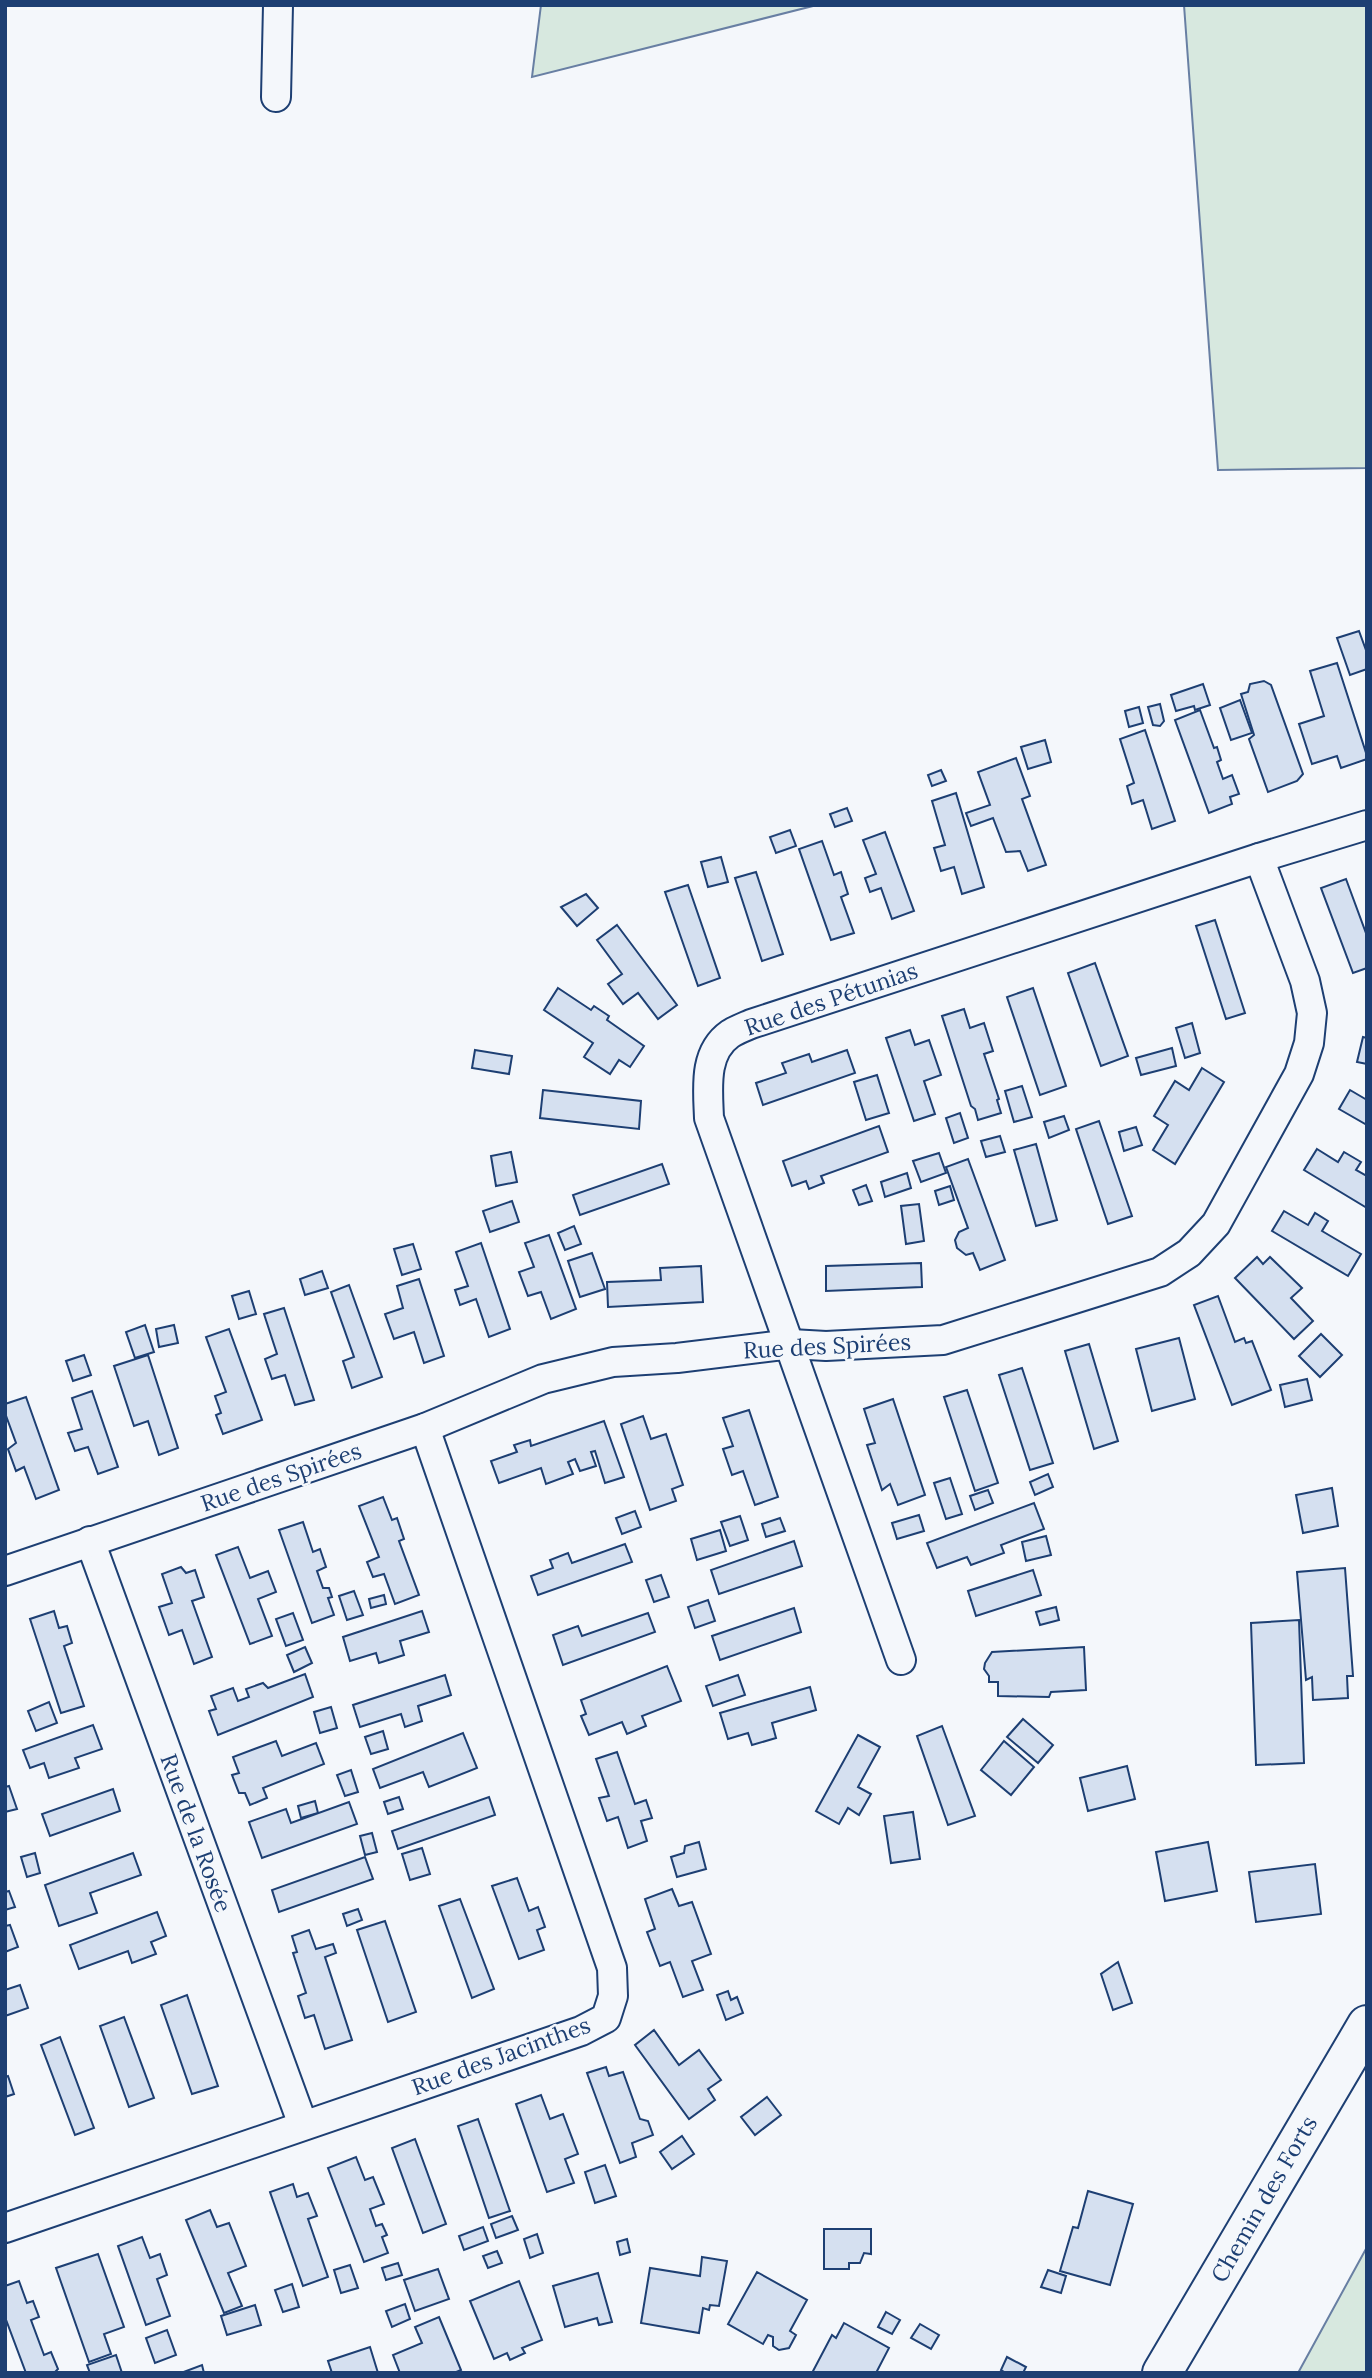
<svg xmlns="http://www.w3.org/2000/svg" width="1372" height="2378" font-family="Lora,serif">
<style>
.green{fill:#d7e8df;stroke:#687fa3;stroke-width:2}
.building{fill:#d5e0f0;stroke:#1d3f73;stroke-width:2}
.lines{fill:none;stroke-linecap:round;stroke-linejoin:round}
.street-casing{stroke:#1d3f73;stroke-width:32}
.secondary-casing{stroke:#1d3f73;stroke-width:42}
.street{stroke:#f4f7fb;stroke-width:28}
.secondary{stroke:#f4f7fb;stroke-width:38}
.labels{text-anchor:middle;stroke-width:5;stroke-linejoin:round;paint-order:stroke}
.street-label{font-size:23px;fill:#1d3f73;stroke:#f4f7fb}
</style>
<rect width="100%" height="100%" fill="#f4f7fb"/>
<g class="green">
<polygon points="541,5 817,5 532,77"/>
<polygon points="1184,5 1367,5 1367,468 1218,470"/>
<polygon points="1367,2247 1367,2373 1298,2373"/>
</g>
<g class="building">
<polygon points="1359,631 1367,653 1367,669 1350,675 1337,638"/>
<polygon points="1337,663 1367,756 1367,759 1341,768 1337,756 1312,764 1299,724 1324,716 1310,671"/>
<polygon points="1264,681 1271,685 1303,774 1297,781 1268,792 1249,739 1254,735 1241,694 1248,692 1250,684"/>
<polygon points="1203,684 1210,705 1195,710 1194,706 1176,711 1171,695"/>
<polygon points="1240,700 1252,733 1231,740 1220,708"/>
<polygon points="1160,704 1164,721 1160,726 1153,725 1148,707"/>
<polygon points="1139,707 1143,723 1129,727 1125,711"/>
<polygon points="1200,710 1214,748 1217,747 1221,760 1217,762 1223,779 1232,775 1239,794 1230,797 1232,804 1209,813 1175,720"/>
<polygon points="1145,730 1175,821 1152,829 1143,800 1132,804 1127,786 1134,783 1120,739"/>
<polygon points="1045,740 1051,762 1028,769 1021,747"/>
<polygon points="1016,758 1030,796 1022,799 1046,865 1028,871 1020,851 1006,852 993,818 971,826 966,813 990,805 978,772"/>
<polygon points="941,770 946,781 932,786 928,775"/>
<polygon points="956,793 984,887 962,894 954,867 941,871 934,848 945,845 932,801"/>
<polygon points="847,808 852,821 835,827 830,814"/>
<polygon points="790,830 796,846 776,853 770,837"/>
<polygon points="885,832 914,911 892,919 881,888 870,892 865,878 876,874 863,840"/>
<polygon points="822,841 834,875 841,872 848,894 841,897 854,933 831,940 799,849"/>
<polygon points="721,857 728,882 708,887 701,862"/>
<polygon points="756,872 783,954 762,961 735,878"/>
<polygon points="1346,879 1367,936 1367,968 1353,973 1321,888"/>
<polygon points="688,885 720,978 698,986 665,892"/>
<polygon points="586,894 598,908 577,926 561,907"/>
<polygon points="1215,920 1245,1013 1226,1019 1196,926"/>
<polygon points="617,925 677,1005 658,1019 638,993 623,1004 608,984 622,974 597,940"/>
<polygon points="1095,963 1128,1056 1101,1066 1068,973"/>
<polygon points="558,988 591,1010 594,1006 609,1016 607,1020 644,1046 630,1067 619,1060 610,1074 584,1057 593,1043 544,1010"/>
<polygon points="1033,988 1066,1086 1040,1095 1007,997"/>
<polygon points="964,1009 970,1028 984,1023 993,1051 984,1054 999,1099 997,1100 1001,1113 978,1120 975,1109 971,1106 942,1016"/>
<polygon points="1192,1023 1200,1053 1185,1058 1176,1028"/>
<polygon points="910,1030 915,1045 929,1040 941,1075 924,1081 935,1114 914,1121 886,1038"/>
<polygon points="1363,1037 1367,1038 1367,1064 1357,1062"/>
<polygon points="1172,1048 1176,1066 1141,1075 1136,1058"/>
<polygon points="475,1050 512,1056 509,1074 472,1068"/>
<polygon points="847,1050 855,1073 763,1105 756,1083 786,1073 782,1063 809,1054 812,1062"/>
<polygon points="1202,1068 1224,1082 1175,1164 1153,1150 1168,1125 1154,1116 1175,1081 1189,1090"/>
<polygon points="877,1075 889,1113 866,1120 854,1082"/>
<polygon points="1022,1086 1032,1117 1014,1122 1005,1091"/>
<polygon points="543,1090 641,1101 639,1129 540,1118"/>
<polygon points="1350,1090 1367,1100 1367,1125 1339,1109"/>
<polygon points="960,1113 968,1138 954,1143 946,1118"/>
<polygon points="1064,1116 1069,1130 1049,1138 1044,1122"/>
<polygon points="1099,1121 1132,1216 1108,1224 1076,1129"/>
<polygon points="879,1126 888,1152 821,1176 824,1183 809,1189 806,1181 792,1186 783,1161"/>
<polygon points="1136,1127 1142,1145 1124,1151 1119,1132"/>
<polygon points="1000,1136 1005,1152 986,1157 981,1141"/>
<polygon points="1036,1144 1057,1220 1036,1226 1014,1150"/>
<polygon points="1317,1149 1338,1162 1344,1152 1361,1162 1356,1170 1367,1176 1367,1208 1304,1170"/>
<polygon points="511,1152 517,1182 496,1186 491,1156"/>
<polygon points="939,1153 946,1173 921,1182 913,1161"/>
<polygon points="968,1159 1005,1260 980,1270 973,1253 966,1255 957,1248 955,1240 959,1232 968,1228 946,1167"/>
<polygon points="662,1164 669,1184 580,1215 573,1195"/>
<polygon points="907,1173 911,1188 885,1197 881,1182"/>
<polygon points="866,1185 872,1201 859,1205 853,1190"/>
<polygon points="950,1186 954,1200 939,1205 935,1191"/>
<polygon points="512,1201 519,1222 490,1232 483,1211"/>
<polygon points="919,1204 924,1241 906,1244 901,1206"/>
<polygon points="1284,1211 1308,1225 1315,1213 1328,1221 1322,1231 1361,1254 1348,1276 1272,1231"/>
<polygon points="574,1226 581,1244 565,1250 558,1233"/>
<polygon points="549,1235 576,1309 551,1319 541,1292 528,1296 519,1272 534,1267 525,1243"/>
<polygon points="481,1243 510,1329 489,1337 476,1299 460,1305 455,1290 468,1286 456,1252"/>
<polygon points="413,1244 421,1269 402,1275 394,1249"/>
<polygon points="592,1253 605,1289 580,1297 568,1261"/>
<polygon points="1257,1257 1263,1264 1270,1257 1302,1288 1291,1298 1313,1321 1294,1339 1235,1278"/>
<polygon points="921,1263 922,1287 826,1291 826,1266"/>
<polygon points="701,1266 703,1302 608,1307 607,1282 661,1280 660,1268"/>
<polygon points="322,1271 328,1288 305,1295 300,1279"/>
<polygon points="419,1279 444,1356 424,1363 414,1332 394,1339 385,1314 403,1308 397,1286"/>
<polygon points="349,1285 382,1377 352,1388 343,1361 354,1357 331,1292"/>
<polygon points="249,1291 256,1314 239,1319 232,1296"/>
<polygon points="1218,1296 1235,1342 1244,1338 1246,1343 1252,1341 1271,1390 1232,1405 1194,1305"/>
<polygon points="284,1308 314,1400 295,1405 285,1375 272,1379 265,1359 277,1354 264,1314"/>
<polygon points="145,1325 154,1352 135,1358 126,1332"/>
<polygon points="174,1325 178,1343 159,1347 156,1329"/>
<polygon points="229,1329 262,1420 223,1434 216,1415 221,1413 215,1396 226,1392 206,1337"/>
<polygon points="1321,1334 1342,1355 1320,1377 1299,1356"/>
<polygon points="1179,1338 1195,1399 1152,1411 1136,1349"/>
<polygon points="1089,1344 1118,1441 1094,1449 1065,1351"/>
<polygon points="84,1355 91,1375 73,1381 66,1361"/>
<polygon points="148,1355 178,1448 159,1455 148,1421 134,1426 114,1366"/>
<polygon points="1022,1368 1053,1463 1030,1470 999,1375"/>
<polygon points="1307,1379 1312,1400 1285,1407 1280,1385"/>
<polygon points="967,1390 998,1483 975,1491 944,1397"/>
<polygon points="92,1391 118,1467 98,1474 88,1447 75,1451 68,1433 82,1429 72,1398"/>
<polygon points="26,1397 59,1490 36,1499 24,1467 16,1471 8,1449 16,1443 5,1413 5,1404"/>
<polygon points="893,1399 925,1495 898,1505 890,1484 882,1490 867,1445 875,1443 864,1409"/>
<polygon points="749,1410 778,1497 755,1505 743,1471 732,1475 723,1449 733,1446 723,1418"/>
<polygon points="643,1416 651,1439 666,1434 683,1485 672,1489 676,1501 650,1510 621,1424"/>
<polygon points="604,1421 624,1477 605,1483 595,1451 591,1452 596,1466 580,1471 575,1459 568,1462 573,1474 546,1484 541,1468 499,1483 491,1461 517,1452 514,1445 530,1440 531,1446"/>
<polygon points="1048,1474 1053,1487 1035,1495 1030,1482"/>
<polygon points="950,1478 962,1514 946,1519 934,1483"/>
<polygon points="1332,1488 1338,1526 1303,1533 1296,1495"/>
<polygon points="988,1490 993,1503 975,1510 970,1496"/>
<polygon points="383,1497 392,1520 397,1518 404,1539 399,1541 419,1595 395,1604 384,1574 373,1577 367,1562 379,1557 359,1506"/>
<polygon points="1034,1503 1044,1529 1001,1545 1004,1553 971,1565 967,1557 937,1568 927,1543"/>
<polygon points="635,1511 641,1527 622,1534 616,1518"/>
<polygon points="919,1515 924,1531 897,1539 892,1523"/>
<polygon points="740,1516 748,1540 730,1546 721,1522"/>
<polygon points="780,1518 785,1531 766,1537 762,1524"/>
<polygon points="303,1522 313,1552 320,1549 326,1567 317,1571 323,1588 329,1588 332,1597 328,1598 334,1615 312,1623 279,1530"/>
<polygon points="720,1530 726,1551 697,1560 691,1539"/>
<polygon points="1046,1536 1051,1555 1026,1561 1022,1542"/>
<polygon points="794,1541 802,1566 719,1594 711,1570"/>
<polygon points="625,1544 632,1562 538,1595 531,1576 553,1568 550,1560 568,1553 572,1563"/>
<polygon points="238,1547 250,1578 268,1571 276,1592 258,1599 272,1636 250,1644 216,1555"/>
<polygon points="181,1567 186,1573 195,1570 204,1597 192,1601 212,1657 194,1664 182,1630 169,1635 159,1607 172,1603 162,1574"/>
<polygon points="1345,1568 1353,1676 1347,1676 1348,1698 1313,1700 1312,1677 1306,1680 1297,1572"/>
<polygon points="1033,1570 1041,1595 976,1616 968,1591"/>
<polygon points="661,1575 669,1597 654,1602 646,1580"/>
<polygon points="354,1591 363,1615 347,1620 339,1596"/>
<polygon points="384,1595 386,1604 371,1608 369,1599"/>
<polygon points="708,1600 715,1621 695,1628 688,1607"/>
<polygon points="1056,1607 1059,1620 1040,1625 1036,1612"/>
<polygon points="794,1608 801,1632 720,1660 712,1636"/>
<polygon points="54,1611 59,1628 67,1626 72,1643 64,1646 84,1706 61,1713 30,1619"/>
<polygon points="422,1611 429,1632 400,1641 404,1655 379,1663 376,1653 350,1661 343,1637"/>
<polygon points="293,1613 303,1640 286,1646 276,1619"/>
<polygon points="648,1613 655,1632 563,1665 553,1635 578,1626 582,1636"/>
<polygon points="1299,1620 1304,1763 1256,1765 1251,1623"/>
<polygon points="305,1647 312,1663 294,1672 287,1655"/>
<polygon points="1084,1647 1086,1690 1051,1692 1049,1697 998,1696 998,1682 989,1682 989,1676 984,1669 985,1663 992,1652"/>
<polygon points="667,1666 681,1701 642,1716 646,1726 627,1734 622,1722 589,1735 581,1716 586,1714 581,1700"/>
<polygon points="305,1674 313,1697 218,1735 209,1711 216,1709 211,1696 233,1688 238,1701 249,1697 246,1689 263,1683 268,1688"/>
<polygon points="445,1675 451,1695 418,1706 422,1721 405,1727 401,1714 360,1727 353,1705"/>
<polygon points="738,1675 745,1695 713,1706 706,1686"/>
<polygon points="810,1687 816,1710 772,1723 776,1738 752,1745 748,1733 728,1739 720,1713"/>
<polygon points="49,1702 57,1723 36,1731 28,1711"/>
<polygon points="331,1707 337,1728 320,1733 314,1712"/>
<polygon points="1023,1719 1053,1745 1038,1763 1007,1737"/>
<polygon points="93,1725 102,1749 75,1758 79,1768 49,1778 44,1763 30,1768 23,1750"/>
<polygon points="942,1726 975,1816 948,1825 917,1736"/>
<polygon points="383,1731 388,1749 371,1754 365,1737"/>
<polygon points="463,1733 477,1768 429,1787 423,1772 380,1788 373,1769"/>
<polygon points="858,1735 880,1747 858,1787 871,1794 859,1815 848,1808 839,1824 816,1811"/>
<polygon points="276,1741 282,1756 316,1743 324,1764 263,1788 267,1798 250,1805 245,1793 239,1793 232,1775 239,1773 233,1757"/>
<polygon points="1004,1741 1034,1767 1011,1795 981,1770"/>
<polygon points="617,1752 635,1804 646,1800 652,1818 641,1821 647,1841 628,1848 618,1817 607,1821 599,1798 609,1796 596,1759"/>
<polygon points="1127,1766 1135,1799 1088,1811 1080,1778"/>
<polygon points="351,1770 358,1792 345,1796 337,1775"/>
<polygon points="9,1786 17,1809 5,1812 5,1787"/>
<polygon points="113,1789 120,1811 50,1836 42,1814"/>
<polygon points="399,1797 403,1809 388,1814 384,1802"/>
<polygon points="489,1797 495,1815 398,1849 392,1831"/>
<polygon points="315,1801 318,1813 301,1818 298,1806"/>
<polygon points="349,1802 357,1824 262,1858 249,1822 286,1809 291,1823"/>
<polygon points="913,1812 920,1859 891,1863 884,1816"/>
<polygon points="372,1833 377,1852 365,1855 360,1836"/>
<polygon points="699,1842 706,1869 677,1877 671,1857 684,1853 685,1846"/>
<polygon points="1208,1842 1217,1891 1165,1901 1156,1852"/>
<polygon points="422,1848 430,1874 410,1880 402,1854"/>
<polygon points="35,1853 40,1873 27,1877 21,1857"/>
<polygon points="133,1853 141,1875 90,1893 97,1913 59,1926 45,1885"/>
<polygon points="365,1857 373,1879 279,1912 272,1890"/>
<polygon points="1315,1864 1321,1914 1256,1922 1249,1872"/>
<polygon points="517,1878 529,1911 538,1907 545,1927 537,1930 544,1950 519,1959 492,1886"/>
<polygon points="672,1889 679,1906 692,1902 711,1954 692,1961 703,1990 683,1997 670,1962 660,1966 647,1932 655,1929 645,1899"/>
<polygon points="9,1891 15,1907 5,1910 5,1892"/>
<polygon points="460,1899 494,1989 472,1998 439,1906"/>
<polygon points="358,1909 362,1920 347,1926 343,1914"/>
<polygon points="157,1912 166,1936 151,1942 156,1954 132,1963 128,1951 79,1969 70,1945"/>
<polygon points="385,1921 416,2012 388,2022 357,1930"/>
<polygon points="10,1925 18,1947 5,1952 5,1926"/>
<polygon points="309,1930 316,1949 333,1944 336,1953 325,1957 352,2040 325,2049 314,2015 305,2018 298,1996 306,1993 293,1953 297,1952 292,1936"/>
<polygon points="1118,1962 1132,2003 1113,2010 1101,1974"/>
<polygon points="20,1985 28,2008 5,2016 5,1990"/>
<polygon points="728,1991 731,2000 737,1997 743,2013 726,2020 717,1995"/>
<polygon points="187,1995 218,2086 192,2094 161,2005"/>
<polygon points="124,2017 154,2098 129,2107 100,2026"/>
<polygon points="654,2030 679,2065 699,2050 721,2080 708,2089 715,2100 689,2119 635,2045"/>
<polygon points="60,2037 94,2128 75,2135 41,2045"/>
<polygon points="606,2067 609,2076 623,2072 640,2119 648,2121 653,2135 632,2143 636,2157 620,2163 587,2073"/>
<polygon points="8,2076 14,2094 5,2097 5,2077"/>
<polygon points="541,2095 550,2119 563,2114 578,2154 565,2159 574,2183 547,2192 516,2104"/>
<polygon points="767,2097 781,2115 755,2135 741,2117"/>
<polygon points="478,2119 510,2211 489,2218 458,2126"/>
<polygon points="682,2136 694,2154 672,2169 660,2152"/>
<polygon points="415,2139 446,2224 423,2233 392,2148"/>
<polygon points="356,2157 365,2180 373,2177 384,2204 370,2209 376,2226 382,2224 387,2235 382,2237 388,2253 364,2262 328,2168"/>
<polygon points="605,2165 616,2196 595,2203 585,2172"/>
<polygon points="293,2184 297,2197 308,2193 317,2216 308,2219 328,2277 303,2286 270,2192"/>
<polygon points="1088,2191 1133,2204 1110,2285 1060,2271 1073,2227 1078,2228"/>
<polygon points="210,2210 217,2227 229,2223 246,2266 228,2273 242,2306 224,2313 186,2220"/>
<polygon points="512,2216 518,2230 496,2238 491,2224"/>
<polygon points="483,2227 488,2241 464,2250 459,2236"/>
<polygon points="824,2229 871,2229 871,2254 864,2253 860,2263 849,2263 849,2269 824,2269"/>
<polygon points="537,2234 543,2253 530,2258 524,2239"/>
<polygon points="142,2237 150,2258 160,2254 167,2275 157,2279 170,2316 146,2325 118,2246"/>
<polygon points="627,2239 630,2252 620,2255 617,2242"/>
<polygon points="497,2251 502,2263 488,2268 483,2256"/>
<polygon points="98,2254 124,2327 104,2334 111,2354 89,2362 56,2268"/>
<polygon points="702,2257 727,2261 719,2306 710,2305 709,2310 703,2308 699,2333 641,2323 650,2268 700,2276"/>
<polygon points="398,2263 402,2275 386,2280 382,2268"/>
<polygon points="350,2265 358,2288 341,2293 334,2270"/>
<polygon points="438,2269 449,2299 415,2311 404,2280"/>
<polygon points="1048,2270 1066,2276 1061,2293 1041,2287"/>
<polygon points="757,2272 807,2300 790,2331 796,2335 789,2348 779,2350 773,2346 773,2337 768,2335 763,2344 728,2324"/>
<polygon points="598,2273 612,2322 599,2325 597,2318 565,2327 553,2286"/>
<polygon points="19,2281 27,2303 33,2301 39,2317 31,2320 44,2355 51,2352 58,2369 54,2373 26,2373 5,2317 5,2286"/>
<polygon points="519,2281 542,2340 522,2348 525,2353 510,2360 507,2353 494,2359 470,2301"/>
<polygon points="292,2284 299,2307 283,2312 275,2290"/>
<polygon points="405,2304 410,2319 392,2327 386,2311"/>
<polygon points="255,2305 261,2325 227,2335 221,2316"/>
<polygon points="886,2312 900,2320 892,2334 878,2327"/>
<polygon points="439,2317 461,2370 454,2373 400,2373 393,2355 422,2343 415,2327"/>
<polygon points="844,2323 889,2348 876,2373 812,2373 832,2335 836,2338"/>
<polygon points="920,2324 939,2335 931,2349 911,2338"/>
<polygon points="167,2330 176,2355 155,2363 146,2338"/>
<polygon points="370,2347 378,2373 332,2373 328,2361"/>
<polygon points="116,2355 122,2373 90,2373 87,2365"/>
<polygon points="1007,2357 1026,2367 1023,2373 1006,2373 1001,2370"/>
<polygon points="202,2365 204,2373 181,2373"/>
</g>
<g class="lines">
<defs>
<g id="street">
<polyline points="276,97 278,5"/>
<polyline points="90,1541 303,2125"/>
<polyline points="5,1571 425,1428 543,1379 613,1362 677,1358 791,1344 826,1346 943,1340 1160,1272 1189,1253 1216,1224 1299,1074 1309,1043 1312,1013 1305,981 1259,858"/>
<path d="M901 1660 709 1118C708 1089 703 1053 730 1034 736 1030 744 1027 751 1024L1259 858 1367 825"/>
<polyline points="5,2228 581,2031 606,2018 613,1996 612,1968 425,1428"/>
</g>
<polyline id="secondary" points="1162,2373 1367,2025"/>
</defs>
<use href="#street" class="street-casing"/>
<use href="#secondary" class="secondary-casing"/>
<use href="#street" class="street"/>
<use href="#secondary" class="secondary"/>
</g>
<g class="labels">
<g class="street-label">
<text transform="translate(831 999) rotate(-19)" y="8">Rue des Pétunias</text>
<text transform="translate(827 1346) rotate(-3)" y="8">Rue des Spirées</text>
<text transform="translate(281 1477) rotate(-19)" y="8">Rue des Spirées</text>
<text transform="translate(196 1833) rotate(70)" y="8">Rue de la Rosée</text>
<text transform="translate(501 2056) rotate(-20)" y="8">Rue des Jacinthes</text>
<text transform="translate(1264 2199) rotate(-60)" y="8">Chemin des Forts</text>
</g>
</g>
<rect width="1372" height="2378" fill="none" stroke="#1d3f73" stroke-width="14"/>
</svg>
